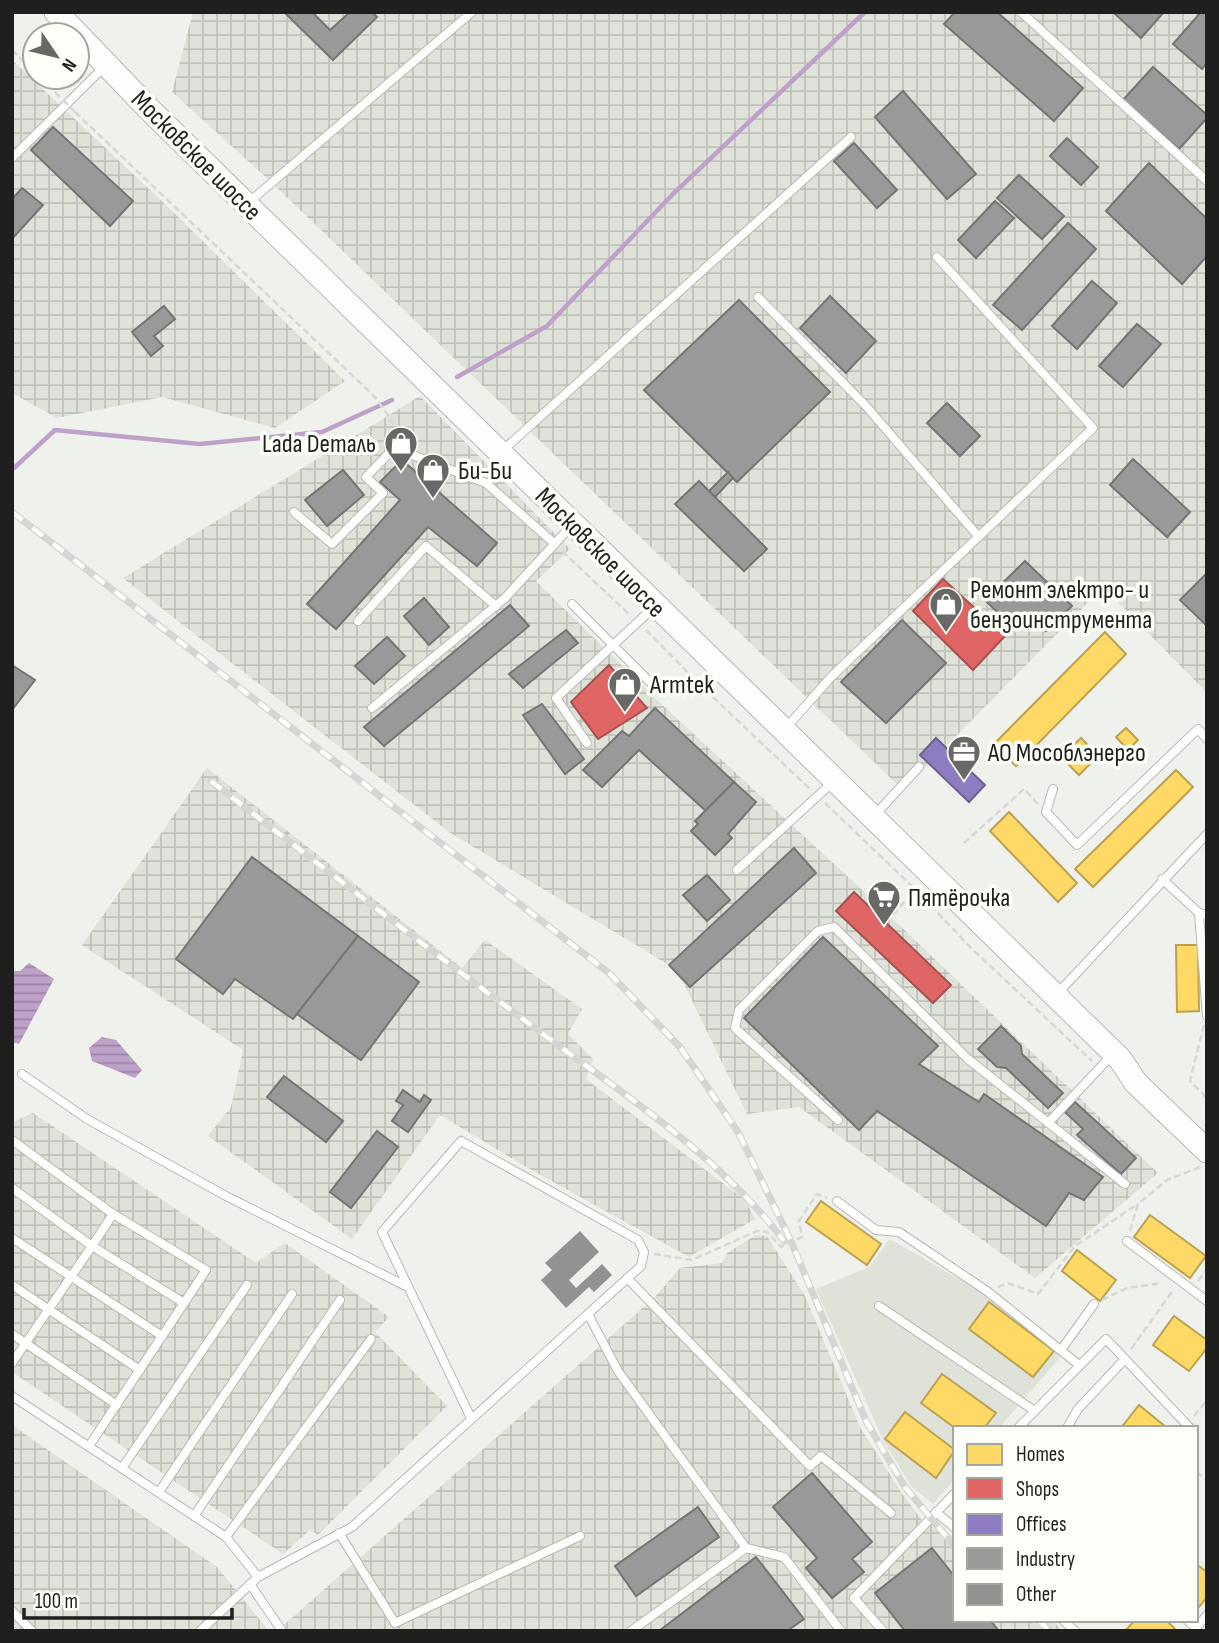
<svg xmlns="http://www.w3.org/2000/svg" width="1219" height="1643" font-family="'Sofia Sans Condensed',sans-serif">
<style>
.built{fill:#dfe2d9}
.industrial{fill:url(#industrial-grid)}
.water{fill:url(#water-rules)}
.homes{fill:#ffd966;stroke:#bca250;stroke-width:2}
.shops{fill:#e06666;stroke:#a65150;stroke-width:2}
.offices{fill:#8e7cc3;stroke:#6d6092;stroke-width:2}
.industry{fill:#999;stroke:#747574;stroke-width:2}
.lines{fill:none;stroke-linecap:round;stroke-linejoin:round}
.stream{stroke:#bea1c8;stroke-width:4.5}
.building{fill:#929390}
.service-casing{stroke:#b8b9b6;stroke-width:10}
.secondary-casing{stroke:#b8b9b6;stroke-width:25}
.path{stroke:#d6d7d6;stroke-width:2.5;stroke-dasharray:7 3.5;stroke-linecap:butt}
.service{stroke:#fdfdfc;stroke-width:8}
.secondary{stroke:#fdfdfc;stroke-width:23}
.rail-casing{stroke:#d5d5d4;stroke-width:7}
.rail{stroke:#fdfff9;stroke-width:4.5;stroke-dasharray:13;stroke-linecap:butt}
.path-bridge{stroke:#d6d7d6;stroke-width:2.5;stroke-dasharray:7 3.5;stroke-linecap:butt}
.labels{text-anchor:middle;stroke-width:7;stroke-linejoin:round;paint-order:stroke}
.street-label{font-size:26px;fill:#1f201e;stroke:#fdfff9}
.poi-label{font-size:26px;fill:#1f201e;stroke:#fdfff9;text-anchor:start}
</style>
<defs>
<pattern id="industrial-grid" width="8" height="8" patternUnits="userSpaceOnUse" patternTransform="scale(1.75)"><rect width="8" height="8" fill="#dfe2d9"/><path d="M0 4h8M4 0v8" fill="none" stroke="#bfc2ba"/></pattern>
<pattern id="water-rules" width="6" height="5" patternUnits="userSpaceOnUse" patternTransform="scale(1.75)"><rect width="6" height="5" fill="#bea1c8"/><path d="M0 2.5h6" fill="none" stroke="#9a83a2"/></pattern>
</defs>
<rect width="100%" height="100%" fill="#eff1ec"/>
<polygon class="built" points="890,1239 983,1293 1062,1355 999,1428 955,1428 955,1479 933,1504 911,1486 884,1442 816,1289 869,1267"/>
<g class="industrial">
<polygon points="193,12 1207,12 1207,693 1103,587 903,790 271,182 172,92"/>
<polygon points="12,60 167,206 345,381 275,428 162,397 57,418 12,393"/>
<polygon points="420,396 570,549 536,581 657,700 873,900 1158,1173 1035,1278 799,1107 747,1114 682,980 669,965 449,832 123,578"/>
<polygon points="207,768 462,968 485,940 582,1009 568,1034 593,1059 586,1079 745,1200 755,1219 689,1257 526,1167 440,1115 352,1239 208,1136 231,1107 243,1050 82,945"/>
<polygon points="33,1113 256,1263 285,1243 389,1317 375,1332 447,1406 318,1535 310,1530 283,1554 12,1372 12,1122"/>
<polygon points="756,1235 767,1236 805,1296 860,1427 901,1492 924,1523 932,1515 955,1540 955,1620 1051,1620 1063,1631 277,1631 654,1298 680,1268 722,1263 727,1253"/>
<polygon points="12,1425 217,1567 269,1631 12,1631"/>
</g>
<g class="water">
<polygon points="29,963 54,979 19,1044 12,1042 12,971 20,971"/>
<polygon points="102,1037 116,1040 142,1070 135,1078 92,1061 89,1048"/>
</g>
<g class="homes">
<polygon points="1105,632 1126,654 1016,766 993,745"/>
<polygon points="1126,728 1138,740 1128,750 1116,737"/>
<polygon points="1081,738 1098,756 1079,775 1061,757"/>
<polygon points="1176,770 1193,787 1093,887 1075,869"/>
<polygon points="1009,812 1077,883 1058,902 990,831"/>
<polygon points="1176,945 1198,945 1199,1011 1177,1012"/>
<polygon points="821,1201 881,1244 867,1265 806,1222"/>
<polygon points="1150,1215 1206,1256 1190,1278 1134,1237"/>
<polygon points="1077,1250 1116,1280 1100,1301 1062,1271"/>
<polygon points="989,1302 1054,1351 1033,1377 969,1329"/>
<polygon points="1174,1316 1207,1340 1207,1348 1189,1371 1153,1345"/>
<polygon points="942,1374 996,1413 984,1428 955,1428 921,1403"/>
<polygon points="1139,1405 1166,1427 1165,1428 1121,1428"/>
<polygon points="905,1412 955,1450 936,1478 885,1439"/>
<polygon points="1196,1564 1207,1572 1207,1597 1199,1607 1196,1605"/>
<polygon points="1135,1620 1166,1620 1177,1631 1125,1631"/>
</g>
<g class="shops">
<polygon points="943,579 1005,636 973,670 913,611"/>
<polygon points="609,665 647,708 598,739 571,702"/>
<polygon points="854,892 951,985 933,1003 836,911"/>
</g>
<polygon class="offices" points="936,738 985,785 969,802 920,755"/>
<g class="industry">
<polygon points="284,12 312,12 330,30 350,12 372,12 377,17 333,60"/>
<polygon points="955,12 997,12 1083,88 1054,121 944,24"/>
<polygon points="1113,12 1164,12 1141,38"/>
<polygon points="1201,12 1207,12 1207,63 1202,69 1173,44"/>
<polygon points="1153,67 1207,115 1207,118 1179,149 1123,100"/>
<polygon points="903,91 976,174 947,199 875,117"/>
<polygon points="53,127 133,201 110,226 31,150"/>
<polygon points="1067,138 1098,167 1081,185 1050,156"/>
<polygon points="854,143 897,190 877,208 834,161"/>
<polygon points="1149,163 1207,219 1207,256 1182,284 1106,211"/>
<polygon points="1019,175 1064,216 1042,239 997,198"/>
<polygon points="22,188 43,205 12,239 12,199"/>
<polygon points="995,201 1014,218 976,258 958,240"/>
<polygon points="1068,223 1096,249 1022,330 993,305"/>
<polygon points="1092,281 1117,303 1077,349 1052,326"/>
<polygon points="830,296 876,341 846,373 800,328"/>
<polygon points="739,300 830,392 737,482 644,390"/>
<polygon points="164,306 175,319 154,336 163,346 151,356 132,332"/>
<polygon points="1137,324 1161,344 1123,387 1099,366"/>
<polygon points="947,403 980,436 960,456 927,423"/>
<polygon points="1133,459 1190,512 1167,537 1110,485"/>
<polygon points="402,460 497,543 477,566 428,527 336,629 307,604 400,500 380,482"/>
<polygon points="343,470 364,495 327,526 305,500"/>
<polygon points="728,472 733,478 715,497 709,491"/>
<polygon points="699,481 767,549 744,571 675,504"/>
<polygon points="1025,561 1072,606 1046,631 1028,614 1013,628 985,600"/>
<polygon points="1207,573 1207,626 1180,600"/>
<polygon points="424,598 449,627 429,645 404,616"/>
<polygon points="510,605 529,626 384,746 364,727"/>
<polygon points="902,620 946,663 886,723 841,682"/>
<polygon points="566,630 578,643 523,688 509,674"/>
<polygon points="387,637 405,656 374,684 355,666"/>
<polygon points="12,665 35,680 12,710"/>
<polygon points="542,704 584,759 565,774 523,715"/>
<polygon points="655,708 734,782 706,811 639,750 602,787 583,770 622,731 629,736"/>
<polygon points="734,782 756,802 728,834 732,838 715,855 691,831 698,824 695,821"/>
<polygon points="794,848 816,873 690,987 669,965"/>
<polygon points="252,857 358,936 293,1019 235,979 223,994 176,959"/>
<polygon points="707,875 730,900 707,921 683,895"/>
<polygon points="358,936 419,982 361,1060 297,1014"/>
<polygon points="823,937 938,1046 919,1064 979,1102 984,1094 1103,1177 1084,1200 1069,1193 1046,1226 877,1111 859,1130 744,1018"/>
<polygon points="1001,1026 1021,1046 1022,1054 1063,1093 1048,1108 1006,1068 997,1067 978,1049"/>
<polygon points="284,1076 343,1121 326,1142 267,1097"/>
<polygon points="403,1090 420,1102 424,1095 431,1100 408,1132 392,1121 403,1105 396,1101"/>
<polygon points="1075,1102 1136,1158 1121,1174 1077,1135 1083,1129 1065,1112"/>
<polygon points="377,1131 398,1147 351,1208 330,1192"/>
<polygon points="812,1473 872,1542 852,1559 864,1572 832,1598 806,1568 817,1558 773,1507"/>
<polygon points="698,1507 719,1537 636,1596 615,1566"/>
<polygon points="932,1548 955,1577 955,1620 990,1620 999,1631 905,1631 875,1593"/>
<polygon points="756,1557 804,1619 787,1631 659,1631"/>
</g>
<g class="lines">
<g class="stream">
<polyline points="457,377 547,326 673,194 865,12"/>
<polyline points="14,468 55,430 200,444 322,432 392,400"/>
</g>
</g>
<polygon class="building" points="580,1231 599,1252 569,1280 576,1288 602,1264 612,1275 594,1292 589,1287 566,1308 541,1280 552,1270 545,1263"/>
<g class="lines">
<defs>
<g id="service">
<polyline points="1021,12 1207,181"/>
<polyline points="12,158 104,67"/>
<polyline points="249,202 472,12"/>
<polyline points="758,297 866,406 978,536"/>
<polyline points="502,451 851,137"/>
<polyline points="294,512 332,544 383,493 366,477 394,448 486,483 555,544"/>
<polyline points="572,604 657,689"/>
<polyline points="358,621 426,546 496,606"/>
<polyline points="372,708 505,598 571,526"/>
<polyline points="785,729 832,676 1093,428 937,257"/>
<polyline points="587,743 556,698 653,608"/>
<polyline points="1053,789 1046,812 1077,845 1198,729 1207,739"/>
<polyline points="874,816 919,767"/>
<polyline points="737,870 834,781"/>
<polyline points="1162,879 1199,913 1207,915"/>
<polyline points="1199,913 1207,1016"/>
<polyline points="1056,995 1207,834"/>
<polyline points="22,1074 87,1119 226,1196 408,1287"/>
<polyline points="838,1120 735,1028 739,1010 818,931 834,927 968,1059 1125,1184"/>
<polyline points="1048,1123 1110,1057"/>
<polyline points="12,1140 113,1214 206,1270 89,1446"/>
<polyline points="12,1188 92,1246 12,1363"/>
<polyline points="837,1201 876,1230 899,1232 987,1291 1079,1365"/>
<polyline points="113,1214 92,1246 184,1303"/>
<polyline points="12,1238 162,1336"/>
<polyline points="1127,1241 1207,1301"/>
<polyline points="627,1278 810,1466 821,1456 891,1513"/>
<polyline points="12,1285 140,1370"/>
<polyline points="879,1306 1035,1411"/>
<polyline points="588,1314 618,1371 746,1548 784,1557 841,1631"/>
<polyline points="12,1334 117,1405"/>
<polyline points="1061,1350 1094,1304"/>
<polyline points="1125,1359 1190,1428"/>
<polyline points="12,1396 226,1537 258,1577"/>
<polyline points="1018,1428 1106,1339 1125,1359 1078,1409 1067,1428"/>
<polyline points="122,1468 247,1285"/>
<polyline points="159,1492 292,1294"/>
<polyline points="936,1512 955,1528"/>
<polyline points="194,1516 340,1300"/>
<polyline points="339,1533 395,1623 580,1536"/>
<polyline points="226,1537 371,1339"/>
<polyline points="250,1584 282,1631"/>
<polyline points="12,1611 32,1631"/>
<polyline points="1063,1620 1075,1631"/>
<polyline points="1187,1620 1196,1628 1207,1615"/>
<polyline points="200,1631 258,1577 352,1527 641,1266 644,1252 638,1240 461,1141 382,1232 471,1418"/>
<polyline points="631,1631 746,1548"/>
<polyline points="883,1631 854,1598 955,1493"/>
</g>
<polyline id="secondary" points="56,12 152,112 1120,1059 1136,1083 1207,1151"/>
</defs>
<use href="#service" class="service-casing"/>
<use href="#secondary" class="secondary-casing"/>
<g class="path">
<polyline points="12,50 35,72"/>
<polyline points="40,77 60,97"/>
<polyline points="75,112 375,397 390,418 400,438"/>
<polyline points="562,551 631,616"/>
<polyline points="646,630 696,681 810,789"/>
<polyline points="825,803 915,889 973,950 1092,1061"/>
<polyline points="964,843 1024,789 1038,804"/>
<polyline points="893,915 915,889"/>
<polyline points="1204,1025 1190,1081 1207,1098"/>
<polyline points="1130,1231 1138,1204 1167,1180 1200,1167"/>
<polyline points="654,1254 692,1260 757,1231 767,1232 781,1247 802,1237 799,1221 817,1194 827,1198"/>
<polyline points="1198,1281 1207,1270"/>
<polyline points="998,1287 1008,1283 1038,1294 1075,1246 1138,1204"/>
<polyline points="1102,1300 1127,1288 1162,1283"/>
<polyline points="1131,1349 1174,1289"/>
<polyline points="1207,1399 1207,1382"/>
<polyline points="1194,1416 1207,1400"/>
<polyline points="1196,1472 1207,1480"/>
</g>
<use href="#service" class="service"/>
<use href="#secondary" class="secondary"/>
<defs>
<g id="rail">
<polyline points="12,512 609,973 680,1047 738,1132 791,1241 866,1421 905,1487 955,1547"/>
<path d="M211 781C317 863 423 945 531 1025 618 1091 717 1153 784 1241"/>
<polyline points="1038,1620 1050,1631"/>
</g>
</defs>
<use href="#rail" class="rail-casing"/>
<use href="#rail" class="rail"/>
<polyline class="path-bridge" points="63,100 75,112"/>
</g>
<defs>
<symbol id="shop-pin" viewBox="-11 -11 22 30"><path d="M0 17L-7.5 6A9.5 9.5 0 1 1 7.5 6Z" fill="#686966" stroke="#fdfff9"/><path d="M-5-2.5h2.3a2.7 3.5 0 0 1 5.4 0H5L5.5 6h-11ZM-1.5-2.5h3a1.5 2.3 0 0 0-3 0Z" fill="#fff"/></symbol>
<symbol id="office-pin" viewBox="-11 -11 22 30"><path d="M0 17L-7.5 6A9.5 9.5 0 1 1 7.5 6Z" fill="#686966" stroke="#fdfff9"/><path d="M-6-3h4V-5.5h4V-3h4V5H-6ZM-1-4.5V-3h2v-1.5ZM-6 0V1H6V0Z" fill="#fff"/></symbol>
<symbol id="supermarket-pin" viewBox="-11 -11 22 30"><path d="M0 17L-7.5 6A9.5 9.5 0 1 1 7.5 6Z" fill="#686966" stroke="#fdfff9"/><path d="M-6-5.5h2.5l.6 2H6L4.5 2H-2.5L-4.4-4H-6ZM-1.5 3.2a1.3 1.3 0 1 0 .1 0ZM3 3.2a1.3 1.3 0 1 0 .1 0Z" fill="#fff"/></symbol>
</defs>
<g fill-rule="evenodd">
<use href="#shop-pin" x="382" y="424" width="38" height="52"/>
<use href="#shop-pin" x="414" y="451" width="38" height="52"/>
<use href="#shop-pin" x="927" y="585" width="38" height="52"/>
<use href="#shop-pin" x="606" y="665" width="38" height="52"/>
<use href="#office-pin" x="945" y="733" width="38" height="52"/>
<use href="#supermarket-pin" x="865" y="878" width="38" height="52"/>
</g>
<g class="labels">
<g class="street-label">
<text transform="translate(197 155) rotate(45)" y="9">Московское шоссе</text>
<text transform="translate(601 552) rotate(45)" y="9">Московское шоссе</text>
</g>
<g class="poi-label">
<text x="376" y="452" text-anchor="end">Lada Dеталь</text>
<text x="458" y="479">Би-Би</text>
<text x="970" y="598">Ремонт электро- и<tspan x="970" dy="30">бензоинструмента</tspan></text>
<text x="650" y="693">Armtek</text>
<text x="988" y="761">АО Мособлэнерго</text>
<text x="908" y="906">Пятёрочка</text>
</g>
</g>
<rect width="1219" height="1643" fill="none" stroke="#1f201e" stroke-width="28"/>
<rect x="953" y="1426" width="245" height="196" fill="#fdfff9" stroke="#a4a6a1" stroke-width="2"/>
<rect x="967" y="1444" width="35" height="21" fill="#ffd966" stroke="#a4a6a1" stroke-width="2"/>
<text x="1016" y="1461" font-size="21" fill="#1f201e">Homes</text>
<rect x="967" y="1478" width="35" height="21" fill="#e06666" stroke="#a4a6a1" stroke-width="2"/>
<text x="1016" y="1496" font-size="21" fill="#1f201e">Shops</text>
<rect x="967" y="1514" width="35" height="21" fill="#8e7cc3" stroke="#a4a6a1" stroke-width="2"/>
<text x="1016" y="1531" font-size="21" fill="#1f201e">Offices</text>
<rect x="967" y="1548" width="35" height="21" fill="#999999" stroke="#a4a6a1" stroke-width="2"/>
<text x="1016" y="1566" font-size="21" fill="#1f201e">Industry</text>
<rect x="967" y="1584" width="35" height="21" fill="#929390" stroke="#a4a6a1" stroke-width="2"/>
<text x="1016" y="1601" font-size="21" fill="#1f201e">Other</text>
<g transform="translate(56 56) rotate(125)"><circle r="33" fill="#fdfff9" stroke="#a4a6a1" stroke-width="2"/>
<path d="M0-5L12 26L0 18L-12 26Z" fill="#686966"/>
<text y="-10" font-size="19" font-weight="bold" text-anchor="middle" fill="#1f201e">N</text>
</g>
<path d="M24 1608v10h208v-10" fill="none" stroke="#1f201e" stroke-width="3.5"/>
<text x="35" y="1608" font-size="21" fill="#1f201e" stroke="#fdfff9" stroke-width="5" paint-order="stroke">100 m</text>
</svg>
